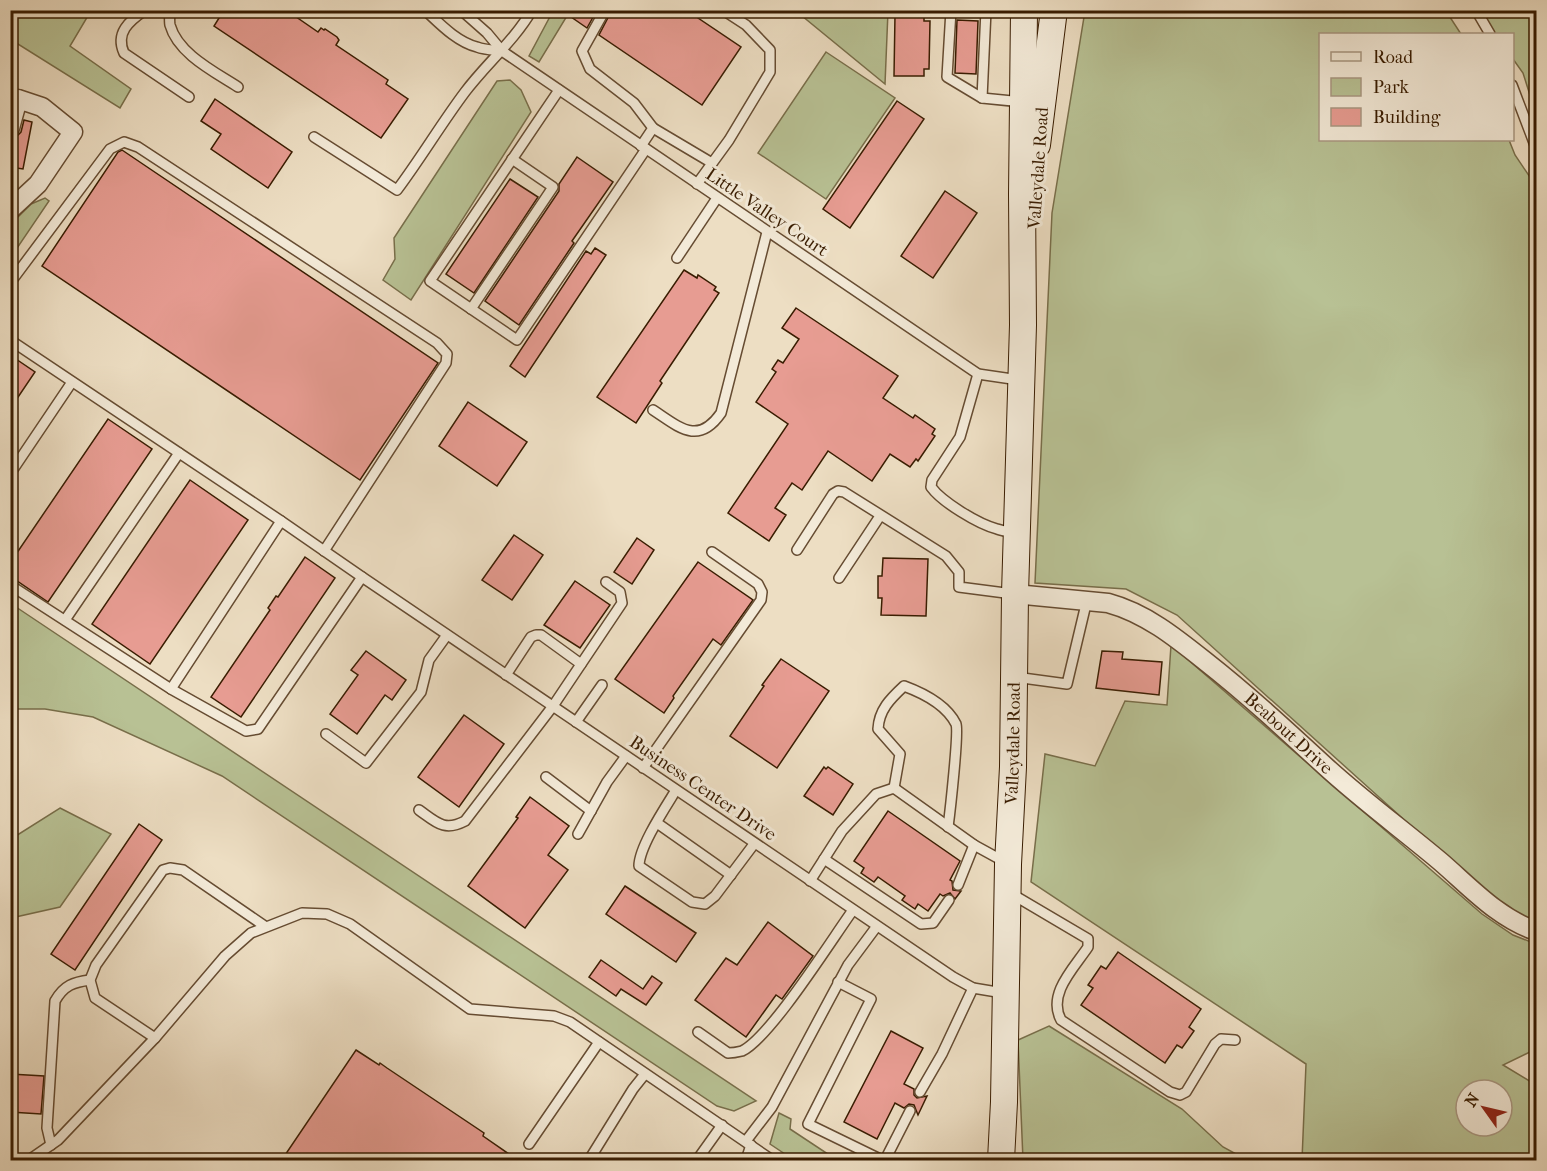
<svg xmlns="http://www.w3.org/2000/svg" width="1547" height="1171" font-family="'IM FELL French Canon',serif">
<style>
.green{fill:#b8c194;stroke:#786e4a;stroke-width:1.5;fill-rule:evenodd}
.building{fill:#e79c92;stroke:#391c01;stroke-width:1.5}
.lines{fill:none;stroke-linecap:round;stroke-linejoin:round}
.lane-casing{stroke:#664c32;stroke-width:12}
.street-casing{stroke:#664c32;stroke-width:21}
.secondary-casing{stroke:#391c01;stroke-width:28}
.lane{stroke:#f3ead8;stroke-width:9}
.street{stroke:#f3ead8;stroke-width:18}
.secondary{stroke:#f3ead8;stroke-width:26}
.labels{text-anchor:middle;stroke-width:6;stroke-linejoin:round;paint-order:stroke}
.street-label{font-size:18px;fill:#391c01;stroke:#f3ead8}
</style>
<rect width="100%" height="100%" fill="#eddec3"/>
<filter id="stains"><feTurbulence type="fractalNoise" baseFrequency=".00333" numOctaves="4"/><feColorMatrix values="0 0 0 0 .2 0 0 0 0 .09 0 0 0 0 .02 0 0 0 .5 -.17"/></filter>
<radialGradient id="worn" r=".72"><stop offset=".6" stop-color="#630" stop-opacity="0"/><stop offset="1" stop-color="#630" stop-opacity=".3"/></radialGradient>
<g class="green">
<polygon points="10,11 93,11 89,14 70,46 131,89 120,108 18,44 11,43"/>
<polygon points="553,11 570,11 539,62 529,56"/>
<polygon points="796,11 888,11 885,84"/>
<polygon points="1085,11 1446,11 1461,34 1320,34 1320,140 1509,140 1515,155 1536,186 1536,923 1492,899 1177,615 1126,589 1035,583 1052,213"/>
<polygon points="1477,11 1536,11 1536,114 1523,73 1513,59 1512,34 1495,34"/>
<polygon points="826,52 895,98 826,199 758,153"/>
<polygon points="510,80 521,90 531,112 411,300 383,280 395,259 394,238 497,81"/>
<polygon points="45,198 49,201 11,257 11,224 31,204"/>
<polygon points="10,603 756,1101 734,1111 717,1106 222,776 93,717 45,709 11,709"/>
<path d="M1171 645 1482 914 1513 935 1536 944V1049L1503 1065 1536 1085V1160H1302L1306 1064 1031 882 1045 754 1095 766 1125 701 1167 705ZM1466 1090H1502V1126H1466Z"/>
<polygon points="60,808 111,834 60,907 11,918 11,839"/>
<polygon points="1049,1026 1182,1109 1223,1147 1247,1160 1023,1160 1018,1040"/>
<polygon points="779,1113 791,1119 790,1129 837,1160 794,1160 770,1144"/>
</g>
<g class="building">
<polygon points="224,10 286,10 318,32 321,28 324,30 325,29 337,37 339,40 336,45 388,80 386,84 408,99 381,138 214,26"/>
<polygon points="561,10 597,10 587,28"/>
<polygon points="612,10 686,10 741,47 702,105 599,35"/>
<polygon points="895,15 924,15 924,21 930,21 929,69 924,69 924,76 894,76"/>
<polygon points="957,20 978,21 976,74 955,73"/>
<polygon points="215,99 292,152 268,188 211,149 221,134 201,121"/>
<polygon points="897,101 924,119 850,228 823,209"/>
<polygon points="24,120 32,122 23,169 10,167 10,159 15,138 21,132"/>
<polygon points="122,150 438,363 360,480 42,266 118,152"/>
<polygon points="577,157 613,182 572,241 574,243 519,325 485,301 559,191 559,184"/>
<polygon points="510,179 538,197 474,293 446,274"/>
<polygon points="945,191 977,213 933,278 901,256"/>
<polygon points="595,248 606,255 525,377 510,366 586,251 591,254"/>
<polygon points="684,270 697,278 698,275 716,287 714,290 719,293 660,381 662,383 636,423 597,397"/>
<polygon points="796,308 898,376 883,398 913,418 915,415 935,429 932,434 935,436 918,461 916,459 910,467 890,454 872,481 828,451 802,490 792,483 775,508 786,515 769,541 728,513 788,424 756,402 776,372 772,369 778,360 783,363 799,339 782,328"/>
<polygon points="10,355 35,372 10,409"/>
<polygon points="468,402 527,442 497,486 439,446"/>
<polygon points="108,419 152,449 48,602 10,576 10,563"/>
<polygon points="190,480 248,520 150,664 92,624"/>
<polygon points="514,535 543,555 512,600 482,580"/>
<polygon points="637,538 654,550 632,584 614,572"/>
<polygon points="305,557 335,578 241,717 211,697 270,610 268,608 276,596 278,597"/>
<polygon points="883,558 928,559 926,616 881,615 882,598 878,598 878,576 882,576"/>
<polygon points="698,562 753,600 721,645 713,639 673,696 674,698 664,713 615,679"/>
<polygon points="575,581 610,605 580,648 544,625"/>
<polygon points="366,651 406,680 392,700 385,695 357,734 330,714 358,675 351,670"/>
<polygon points="1102,651 1123,652 1122,659 1162,662 1159,695 1096,688"/>
<polygon points="781,659 829,691 777,768 730,736 764,686 762,685"/>
<polygon points="464,715 504,744 459,807 418,777"/>
<polygon points="824,767 826,769 828,767 853,784 833,815 804,796"/>
<polygon points="530,797 569,826 548,855 568,870 525,928 468,886 518,818 516,817"/>
<polygon points="888,811 960,861 950,880 952,881 953,890 961,891 955,899 950,893 943,896 940,894 928,911 918,904 915,909 902,900 905,896 878,877 874,882 861,873 864,868 854,861"/>
<polygon points="139,824 162,840 75,970 51,954"/>
<polygon points="625,886 696,933 676,962 606,914"/>
<polygon points="768,922 813,956 782,999 776,995 746,1037 695,1000 726,958 737,965"/>
<polygon points="1118,952 1201,1009 1189,1027 1194,1031 1182,1048 1177,1045 1165,1063 1081,1005 1093,988 1088,985 1101,966 1106,969"/>
<polygon points="601,960 643,989 652,976 662,983 646,1005 621,989 616,996 589,977"/>
<polygon points="891,1031 923,1048 904,1084 914,1089 914,1095 917,1098 927,1096 918,1115 914,1105 909,1104 904,1108 895,1103 877,1139 844,1122"/>
<polygon points="356,1050 379,1065 380,1063 387,1068 484,1133 483,1136 519,1161 281,1161"/>
<polygon points="10,1074 44,1076 41,1114 10,1112"/>
</g>
<g class="lines">
<defs>
<g id="lane">
<path d="M145 10C129 21 115 33 124 53L189 97"/>
<path d="M170 10C170 15 169 20 170 25 178 54 215 72 238 87"/>
<path d="M425 10C440 24 457 42 477 47 485 50 494 50 502 51"/>
<polyline points="461,10 487,33 502,51 978,374 1019,380"/>
<polyline points="605,10 582,51 590,69 634,103 653,128 641,146"/>
<polyline points="951,10 947,77 982,98 1022,102"/>
<polyline points="1476,10 1490,34"/>
<polyline points="1512,85 1536,148"/>
<polyline points="559,90 430,281 517,340 646,149"/>
<polyline points="982,98 986,10"/>
<polyline points="653,128 712,163"/>
<path d="M314 137 397 190C421 158 441 124 465 92 486 64 514 41 532 10"/>
<polyline points="697,184 729,140 770,72 770,50 746,25 723,10"/>
<polyline points="677,258 717,198"/>
<polyline points="10,283 110,149 124,142 138,147 437,343 447,354 446,363 324,551"/>
<polyline points="471,309 553,187 512,159"/>
<polyline points="10,340 281,521 362,577 953,977 973,988 1003,993"/>
<path d="M978 374 960 437 932 480 931 487C942 502 978 524 997 529 1003 531 1010 532 1016 533"/>
<path d="M653 410C679 427 698 446 721 413L767 232"/>
<polyline points="10,474 72,382"/>
<polyline points="797,550 833,494 838,491 844,492 946,556 959,572 959,587 1013,594"/>
<polyline points="839,578 880,516"/>
<polyline points="10,585 171,689 246,731 258,729 362,577"/>
<polyline points="65,620 179,453"/>
<polyline points="506,675 531,637 536,635 541,635 581,664"/>
<polyline points="1015,677 1067,684 1087,600"/>
<polyline points="171,689 281,521"/>
<polyline points="576,722 602,685"/>
<polyline points="326,734 366,763 421,692 429,660 447,635"/>
<polyline points="643,768 761,600 762,592 758,584 712,552"/>
<polyline points="546,777 591,811"/>
<path d="M894 788 900 754 878 729C879 710 890 699 904 686 923 693 946 704 956 724 959 732 950 812 948 827"/>
<path d="M676 790C665 808 639 847 639 866L692 902 705 904 715 896 754 844"/>
<path d="M419 810C436 822 444 832 465 821L553 706 622 603 620 592 606 582"/>
<polyline points="657,823 731,875"/>
<polyline points="578,834 607,782 626,756"/>
<polyline points="824,859 921,924 933,923 949,900"/>
<polyline points="810,881 842,831 876,794 894,788 974,845 1005,862"/>
<polyline points="958,885 974,845"/>
<path d="M1010 893 1088 939V947C1074 968 1047 994 1061 1020L1170 1092 1180 1095 1186 1092 1215 1044 1221 1039 1235 1040"/>
<polyline points="266,927 183,870 170,868 163,870 96,965 90,980 95,998 155,1038 225,956 251,933 302,913 327,914 350,924 470,1009 554,1016 570,1022 772,1160"/>
<polyline points="838,982 871,999 808,1124 882,1160"/>
<path d="M698 1032 728 1053C733 1053 738 1052 742 1051 770 1038 832 939 853 910"/>
<polyline points="920,1092 942,1054 973,988"/>
<polyline points="746,1141 772,1107 848,965 877,926"/>
<polyline points="529,1144 599,1042"/>
<path d="M51 1145 47 1128 55 1001C64 985 74 982 90 980"/>
<polyline points="29,1160 58,1140 155,1038"/>
<polyline points="589,1160 633,1089 645,1074"/>
<polyline points="697,1160 722,1125"/>
<polyline points="746,1160 751,1145"/>
<polyline points="885,1160 910,1111"/>
</g>
<g id="street">
<polyline points="10,128 18,99 42,107 73,132 38,184 10,210"/>
<path id="s1" d="M1015 594 1108 603C1145 613 1175 637 1205 661 1247 694 1286 730 1325 766 1362 800 1403 830 1441 862 1471 888 1498 918 1536 931"/>
</g>
<g id="secondary">
<polyline points="1037,145 1054,10"/>
<path id="s2" d="M1001 1160 1004 1102 1008 864 1013 767 1015 594 1023 325 1022 194 1024 10"/>
</g>
</defs>
<use href="#lane" class="lane-casing"/>
<use href="#street" class="street-casing"/>
<use href="#secondary" class="secondary-casing"/>
<use href="#lane" class="lane"/>
<use href="#street" class="street"/>
<use href="#secondary" class="secondary"/>
</g>
<g class="labels">
<g class="street-label">
<text transform="translate(1038 168) rotate(-86)" y="6">Valleydale Road</text>
<text transform="translate(767 212) rotate(34)" y="6">Little Valley Court</text>
<text dy="6" stroke="none"><textPath href="#s1" startOffset="318">Beabout Drive</textPath></text>
<text dy="6" stroke="none"><textPath href="#s2" startOffset="417">Valleydale Road</textPath></text>
<text transform="translate(703 788) rotate(34)" y="6">Business Center Drive</text>
</g>
</g>
<rect width="1547" height="1171" fill="none" stroke="#eddec3" stroke-width="36"/>
<rect x="12" y="12" width="1523" height="1147" fill="none" stroke="#391c01" stroke-width="3"/>
<rect x="18" y="18" width="1511" height="1135" fill="none" stroke="#391c01" stroke-width="1.5"/>
<rect x="1319" y="33" width="195" height="108" fill="#f3ead8" stroke="#a99882" stroke-width="1.5"/>
<rect x="1331" y="52" width="30" height="9" fill="#f3ead8" stroke="#a99882" stroke-width="1.5"/>
<text x="1373" y="63" font-size="18" fill="#391c01">Road</text>
<rect x="1331" y="78" width="30" height="18" fill="#b8c194" stroke="#a99882" stroke-width="1.5"/>
<text x="1373" y="93" font-size="18" fill="#391c01">Park</text>
<rect x="1331" y="108" width="30" height="18" fill="#e79c92" stroke="#a99882" stroke-width="1.5"/>
<text x="1373" y="123" font-size="18" fill="#391c01">Building</text>
<g transform="translate(1484 1108) rotate(304)"><circle r="28" fill="#f3ead8" stroke="#a99882" stroke-width="1.5"/>
<path d="M0-4.5L10 22L0 15L-10 22Z" fill="#8f2418"/>
<text y="-9" font-size="16" font-weight="bold" text-anchor="middle" fill="#391c01">N</text>
</g>
<rect width="100%" height="100%" filter="url(#stains)"/>
<rect width="100%" height="100%" fill="url(#worn)"/>
</svg>
